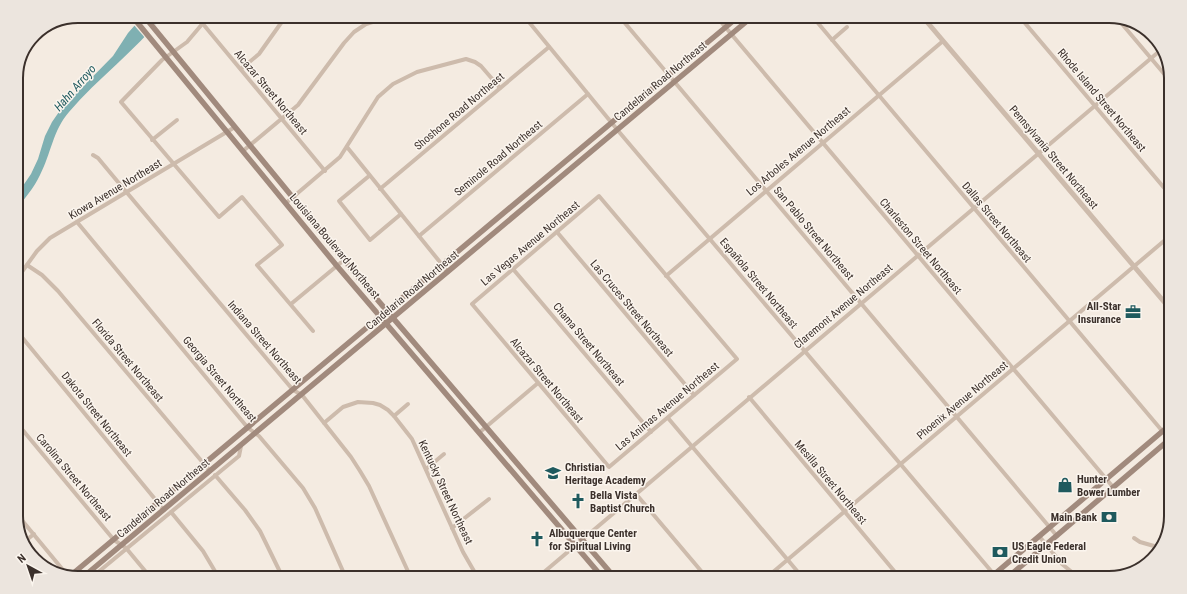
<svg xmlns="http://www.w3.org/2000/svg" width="1187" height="594" font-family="'Roboto Condensed',sans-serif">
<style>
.water{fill:#7fb0b2}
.pier{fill:#f4ebe1}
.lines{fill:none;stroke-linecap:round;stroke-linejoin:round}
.minor{stroke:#cdbbac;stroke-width:4}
.tertiary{stroke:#cdbbac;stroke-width:5}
.secondary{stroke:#a18a7d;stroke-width:5.5}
.labels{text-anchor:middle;stroke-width:3;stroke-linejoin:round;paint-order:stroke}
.street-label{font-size:11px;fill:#3b302b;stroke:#fbf5ee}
.poi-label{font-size:11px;font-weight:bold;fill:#3b302b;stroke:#fbf5ee;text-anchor:start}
.water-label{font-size:12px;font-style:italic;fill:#1f5a5e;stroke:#fbf5ee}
.rim{fill:none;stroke:#3b302b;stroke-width:2}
</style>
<rect width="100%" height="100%" fill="#f4ebe1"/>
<path class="water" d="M143 16H163C135 51 98 78 69 112 53 130 51 154 40 175 34 188 24 199 16 210V196L31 174 38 159 45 136 52 122 61 109 113 56 128 33Z"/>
<polygon class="pier" points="141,16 149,16 157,26 146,39 133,24"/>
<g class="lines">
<g class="minor">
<polyline points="209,16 187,42 162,60 121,102 219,217 242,197 282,245 257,265 313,331"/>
<polyline points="524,16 620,133 997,578"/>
<polyline points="619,16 1057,536"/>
<polyline points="716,16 1113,487"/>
<polyline points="812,16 1169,439"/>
<polyline points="1019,16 1171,196"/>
<polyline points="1117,18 1171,82"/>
<polyline points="203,24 325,171"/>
<polyline points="832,40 847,27"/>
<polyline points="241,69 259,54 286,16"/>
<polyline points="152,140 177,120"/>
<polyline points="347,147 448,272"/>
<polyline points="243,151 298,105 344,43 354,32 366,24 392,16"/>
<polyline points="93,155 98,158 123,188 293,390 302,395 351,457 360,471 369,486 411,578"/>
<polyline points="369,176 339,201 370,240 401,214"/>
<polyline points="380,189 549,47"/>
<polygon points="599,196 737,359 609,467 472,304"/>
<polyline points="286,203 340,157 378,97 393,84 417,72 466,59 475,62 481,66 500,88"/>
<polyline points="77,222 248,428 259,436 303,488 315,508 346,578"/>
<polyline points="557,232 694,395"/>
<polyline points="419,236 588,94"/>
<polyline points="27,265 42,275 58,291 210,471"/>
<polyline points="513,269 651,432"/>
<polyline points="666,276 943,41"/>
<polyline points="16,280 37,251 50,238 235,127"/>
<polyline points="291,304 344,260"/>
<polyline points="16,330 164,510"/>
<polyline points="749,397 900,578"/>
<polyline points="394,416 408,404"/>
<polyline points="668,418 803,578"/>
<polyline points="16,422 114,540 126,548 151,578"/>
<polyline points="324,423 343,407 358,402 373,403 380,405 388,410 394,416 412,439 463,552 478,578"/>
<polyline points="480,432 538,383"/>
<polyline points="426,469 444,454"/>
<polyline points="215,475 245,510 260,531 283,578"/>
<polyline points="636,494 707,578"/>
<polyline points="171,512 203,551 219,578"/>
<polyline points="16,513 68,576"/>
<polyline points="452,528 489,499"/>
<polyline points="1039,536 1062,564 1079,578"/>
<polyline points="1134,538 1140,542 1161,548"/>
<polyline points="24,542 34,534"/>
<polyline points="91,578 239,456 241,446"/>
<polyline points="537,578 1162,49"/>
<polyline points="766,578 1171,235"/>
</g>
<polyline class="tertiary" points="922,16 1171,310"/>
<g class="secondary">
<polyline points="132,16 337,266 603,578"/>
<polyline points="144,16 358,277 615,578"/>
<polyline points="70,576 739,16"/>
<polyline points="82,578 753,16"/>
<polyline points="990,578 1171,424"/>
<polyline points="1007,578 1171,438"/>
</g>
</g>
<defs>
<symbol id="office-bare" viewBox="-9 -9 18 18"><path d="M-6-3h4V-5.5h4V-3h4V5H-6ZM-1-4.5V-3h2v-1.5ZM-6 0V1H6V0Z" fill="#1f5a5e" stroke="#fbf5ee" stroke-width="2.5" paint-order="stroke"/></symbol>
<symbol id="school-bare" viewBox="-9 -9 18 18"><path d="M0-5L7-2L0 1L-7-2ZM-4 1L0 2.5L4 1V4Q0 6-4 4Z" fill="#1f5a5e" stroke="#fbf5ee" stroke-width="2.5" paint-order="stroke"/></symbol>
<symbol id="shop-bare" viewBox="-9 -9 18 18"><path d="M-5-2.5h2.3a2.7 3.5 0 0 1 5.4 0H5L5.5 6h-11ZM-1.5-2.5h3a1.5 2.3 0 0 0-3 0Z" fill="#1f5a5e" stroke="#fbf5ee" stroke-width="2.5" paint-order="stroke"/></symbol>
<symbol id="church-bare" viewBox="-9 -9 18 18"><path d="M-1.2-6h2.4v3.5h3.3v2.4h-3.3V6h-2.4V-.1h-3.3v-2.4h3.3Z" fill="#1f5a5e" stroke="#fbf5ee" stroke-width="2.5" paint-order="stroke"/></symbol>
<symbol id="bank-bare" viewBox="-9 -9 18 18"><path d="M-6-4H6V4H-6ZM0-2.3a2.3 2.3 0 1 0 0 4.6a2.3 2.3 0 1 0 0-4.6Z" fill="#1f5a5e" stroke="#fbf5ee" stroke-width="2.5" paint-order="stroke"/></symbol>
</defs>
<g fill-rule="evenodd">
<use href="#office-bare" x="1122" y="301" width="22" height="22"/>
<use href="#school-bare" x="542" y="462" width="22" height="22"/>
<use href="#shop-bare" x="1054" y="474" width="22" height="22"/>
<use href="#church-bare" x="567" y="490" width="22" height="22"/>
<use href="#bank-bare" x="1098" y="506" width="22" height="22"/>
<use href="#church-bare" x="526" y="528" width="22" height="22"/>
<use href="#bank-bare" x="989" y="541" width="22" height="22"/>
</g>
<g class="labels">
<g class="street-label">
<text transform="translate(660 81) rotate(-40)" y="4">Candelaria Road Northeast</text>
<text transform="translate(271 92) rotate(50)" y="4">Alcazar Street Northeast</text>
<text transform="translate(1102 100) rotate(50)" y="4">Rhode Island Street Northeast</text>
<text transform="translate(459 111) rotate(-40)" y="4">Shoshone Road Northeast</text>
<text transform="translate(798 151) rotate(-40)" y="4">Los Arboles Avenue Northeast</text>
<text transform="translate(1054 157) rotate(50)" y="4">Pennsylvania Street Northeast</text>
<text transform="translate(498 158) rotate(-40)" y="4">Seminole Road Northeast</text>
<text transform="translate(115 189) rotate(-31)" y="4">Kiowa Avenue Northeast</text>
<text transform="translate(997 222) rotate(50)" y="4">Dallas Street Northeast</text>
<text transform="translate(814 233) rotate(50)" y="4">San Pablo Street Northeast</text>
<text transform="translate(530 243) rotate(-40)" y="4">Las Vegas Avenue Northeast</text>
<text transform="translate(335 246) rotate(50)" y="4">Louisiana Boulevard Northeast</text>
<text transform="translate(921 246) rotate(50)" y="4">Charleston Street Northeast</text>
<text transform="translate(759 283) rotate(50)" y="4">Española Street Northeast</text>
<text transform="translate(412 290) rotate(-40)" y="4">Candelaria Road Northeast</text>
<text transform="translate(843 306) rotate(-40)" y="4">Claremont Avenue Northeast</text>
<text transform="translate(632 308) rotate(50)" y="4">Las Cruces Street Northeast</text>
<text transform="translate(265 342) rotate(49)" y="4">Indiana Street Northeast</text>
<text transform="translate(589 344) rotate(50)" y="4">Chama Street Northeast</text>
<text transform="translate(128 360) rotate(50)" y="4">Florida Street Northeast</text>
<text transform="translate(220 379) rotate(50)" y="4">Georgia Street Northeast</text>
<text transform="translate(547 380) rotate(50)" y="4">Alcazar Street Northeast</text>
<text transform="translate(962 400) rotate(-40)" y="4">Phoenix Avenue Northeast</text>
<text transform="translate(667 406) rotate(-40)" y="4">Las Animas Avenue Northeast</text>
<text transform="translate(97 414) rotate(51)" y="4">Dakota Street Northeast</text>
<text transform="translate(74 477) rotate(50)" y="4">Carolina Street Northeast</text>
<text transform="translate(831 482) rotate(50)" y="4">Mesilla Street Northeast</text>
<text transform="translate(446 492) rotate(65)" y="4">Kentucky Street Northeast</text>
<text transform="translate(163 498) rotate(-40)" y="4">Candelaria Road Northeast</text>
</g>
<g class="poi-label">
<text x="1121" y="310" text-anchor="end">All-Star<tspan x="1121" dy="13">Insurance</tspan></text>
<text x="565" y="471">Christian<tspan x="565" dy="13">Heritage Academy</tspan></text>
<text x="1077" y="483">Hunter<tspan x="1077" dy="13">Bower Lumber</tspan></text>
<text x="590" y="499">Bella Vista<tspan x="590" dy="13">Baptist Church</tspan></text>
<text x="1097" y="521" text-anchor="end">Main Bank</text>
<text x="549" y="537">Albuquerque Center<tspan x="549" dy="13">for Spiritual Living</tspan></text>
<text x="1012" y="550">US Eagle Federal<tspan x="1012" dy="13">Credit Union</tspan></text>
</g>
<g class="water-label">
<text transform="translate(75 88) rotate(-49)" y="4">Hahn Arroyo</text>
</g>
</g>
<path d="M0 0H1187V594H0ZM78 23H1109A55 55 0 0 1 1164 78V516A55 55 0 0 1 1109 571H78A55 55 0 0 1 23 516V78A55 55 0 0 1 78 23Z" fill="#ece5de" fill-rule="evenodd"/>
<path class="rim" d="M78 23H1109A55 55 0 0 1 1164 78V516A55 55 0 0 1 1109 571H78A55 55 0 0 1 23 516V78A55 55 0 0 1 78 23Z"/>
<g transform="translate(28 566) rotate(320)" stroke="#fbf5ee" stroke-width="3" paint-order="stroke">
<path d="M0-3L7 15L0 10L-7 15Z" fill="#3b302b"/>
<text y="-6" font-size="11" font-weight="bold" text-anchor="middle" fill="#3b302b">N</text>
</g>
</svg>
